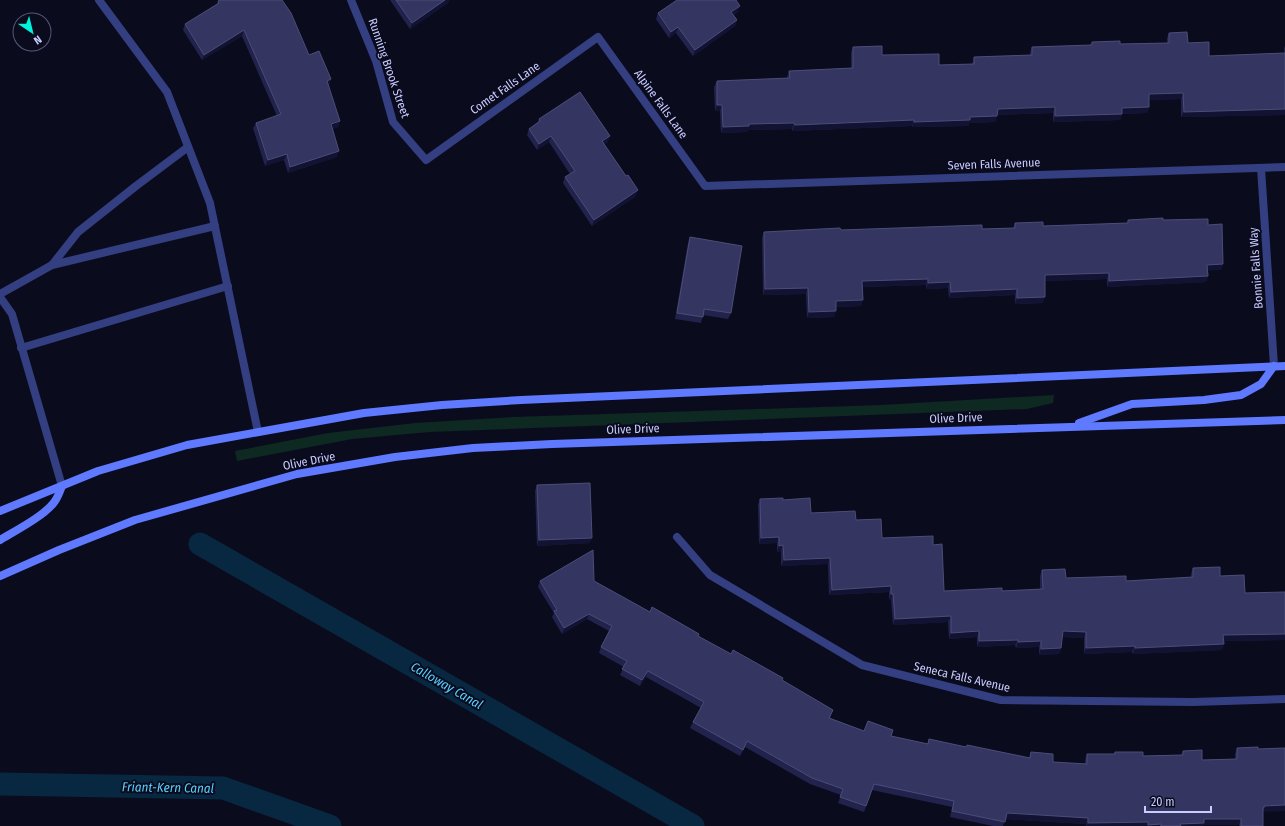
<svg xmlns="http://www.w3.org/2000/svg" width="1285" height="826" font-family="'Fira Sans Condensed',sans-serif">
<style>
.green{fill:#0e2822}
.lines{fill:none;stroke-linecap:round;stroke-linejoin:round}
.canal{stroke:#082740;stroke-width:23}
.service{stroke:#333f80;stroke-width:8}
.minor{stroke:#333f80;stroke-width:8}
.secondary{stroke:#5f79ff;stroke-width:8}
.wall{fill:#22234d}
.shaded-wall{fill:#121232}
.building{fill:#343560;stroke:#4b4d79}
.labels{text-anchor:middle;stroke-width:4;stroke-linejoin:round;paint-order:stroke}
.street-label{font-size:12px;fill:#c8ccff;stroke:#0b0b1e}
.water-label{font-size:13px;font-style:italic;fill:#56d1ff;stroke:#0b0b1e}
</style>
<rect width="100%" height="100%" fill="#0b0b1e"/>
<polygon class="green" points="1054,395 1053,403 1027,409 430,432 352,439 237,461 235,451 328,433 415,423 513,417 881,405"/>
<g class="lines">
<g class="canal">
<polyline points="200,544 693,826"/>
<polyline points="0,784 223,788 330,826"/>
</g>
<g class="service">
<polyline points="99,0 167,92 210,203 258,432"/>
<polyline points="52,265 78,232 136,186 188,147"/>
<polyline points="0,294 52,265 215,226"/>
<polyline points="0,297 12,314 62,486"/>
<polyline points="21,348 228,286"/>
</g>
<g class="minor">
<polyline points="351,0 376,61 393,122 426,160 598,37 705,186 1285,167"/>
<polyline points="1261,168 1274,366"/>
<polyline points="677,537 710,575 862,665 1001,700 1193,702 1285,699"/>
</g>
<g class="secondary">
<polyline points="1079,423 1132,404 1204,400 1241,395 1261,384 1274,366"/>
<polyline points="0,511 98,471 187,445 364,413 442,405 521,400 1285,366"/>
<path d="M0 540C15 531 46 515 55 501 58 497 60 491 62 486"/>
<polyline points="0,576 59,550 135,520 297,474 395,457 473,448 552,444 1285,420"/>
</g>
</g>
<g class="wall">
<polygon points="390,0 449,0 448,3 410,29"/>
<polygon points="218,1 309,55 331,79 329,85 328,86 340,121 338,127 332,129 337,157 288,173 284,160 265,166 253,128 256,123 277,116 242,36 202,60 183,30 185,24 217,4"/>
<polygon points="738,12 734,15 737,20 735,26 693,56 676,33 669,38 656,19 658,13"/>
<polygon points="1169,33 1188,43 1209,56 1284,53 1284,48 1285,46 1285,115 1181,117 1181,99 1149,100 1149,107 1147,113 1122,114 1120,120 1053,122 1053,113 997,115 995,122 969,123 968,126 912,127 912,126 792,131 792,129 748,130 747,132 721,133 720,111 715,111 714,87 717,81 787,78 787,77 789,71 851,68 851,53 853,47 882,55 939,65 972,64 974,57 1030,55 1030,53 1032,47 1090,45 1092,42 1120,44 1167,43 1167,38"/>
<polygon points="539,119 608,142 604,144 636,196 592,226 563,183 565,177 570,174 549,142 537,150 527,135 529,129 538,122"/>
<polygon points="1128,220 1163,220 1208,225 1223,264 1221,270 1208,270 1208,276 1206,282 1107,287 1107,279 1045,281 1043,303 1015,304 1015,295 949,298 948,288 926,289 926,285 863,287 861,306 836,307 834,317 807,318 806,294 763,295 762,238 764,232 841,230 982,229 1013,228 1015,223 1043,226 1127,223"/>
<polygon points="690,237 731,313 728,319 703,315 701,323 675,319 688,243"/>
<polygon points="537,485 590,543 537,546 535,491"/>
<polygon points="760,499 783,500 811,513 856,520 882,538 933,545 944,591 1002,591 1040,589 1040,576 1042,570 1066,578 1126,581 1191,577 1191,574 1193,568 1220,576 1245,593 1285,640 1224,641 1222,650 1133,654 1132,652 1084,654 1084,638 1062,637 1061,648 1059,654 1039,655 1039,647 1016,648 1015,645 977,647 977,637 949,639 948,622 893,625 891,600 889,600 889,592 829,595 828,564 781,566 781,551 777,552 777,543 759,544 758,505"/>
<polygon points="540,581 594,581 650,612 698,636 731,654 782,680 831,716 830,718 864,731 927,744 929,739 966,747 1029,758 1031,752 1053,762 1085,764 1085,760 1087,754 1114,754 1115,752 1143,756 1181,755 1183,751 1202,760 1235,759 1235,754 1237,748 1263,812 1263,826 1239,826 1239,825 1203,825 1203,826 1086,826 1086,824 1005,819 1003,826 993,826 950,817 952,807 872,790 864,812 838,803 841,795 810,784 745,747 740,756 690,728 693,722 701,708 646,677 640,686 620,675 624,667 599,653 601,647 609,631 587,619 562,634 552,617 554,613 538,587"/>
</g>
<g class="shaded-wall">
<polygon points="445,0 449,0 448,3 410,29 412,23"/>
<polygon points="740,6 738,12 729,18 731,12"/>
<polygon points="737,20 735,26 693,56 695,50"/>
<polygon points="678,27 676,33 669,38 671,32"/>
<polygon points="244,30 242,36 202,60 204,55"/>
<polygon points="331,79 329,85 325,87 327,81"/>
<polygon points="1183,93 1181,99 1147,100 1149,94"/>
<polygon points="717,105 722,105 720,111 715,111"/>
<polygon points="1055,107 1053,113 995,115 998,109"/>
<polygon points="1149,107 1147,113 1120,114 1122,108"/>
<polygon points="1285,109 1285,115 1181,117 1184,112"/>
<polygon points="1122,114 1120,120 1053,122 1055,116"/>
<polygon points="997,116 995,122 969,123 968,126 912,127 914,122 970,117"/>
<polygon points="914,120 912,126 792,131 795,125"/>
<polygon points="340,121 338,127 329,130 331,124"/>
<polygon points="794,123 792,129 748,130 747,132 721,133 723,127 749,124"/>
<polygon points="551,136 549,142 537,150 539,144"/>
<polygon points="610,136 608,142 600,147 602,141"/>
<polygon points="339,151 337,157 288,173 290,167"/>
<polygon points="287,154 284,160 265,166 268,160"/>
<polygon points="638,190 636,196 592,226 594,220"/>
<polygon points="1223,264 1221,270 1205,271 1207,265"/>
<polygon points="1109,273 1107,279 1043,281 1045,275"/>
<polygon points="1208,276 1206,282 1107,287 1109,281"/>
<polygon points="928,279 926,285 860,287 862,281"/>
<polygon points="950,282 948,288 926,289 928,283"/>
<polygon points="808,288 806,294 763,295 765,289"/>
<polygon points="1017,289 1015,295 949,298 951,292"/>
<polygon points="1045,297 1043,303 1015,304 1017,298"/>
<polygon points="863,300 861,306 834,307 836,301"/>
<polygon points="836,311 834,317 807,318 809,312"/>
<polygon points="779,537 777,543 759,544 761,538"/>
<polygon points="592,538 590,543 537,546 539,540"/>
<polygon points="783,545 781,551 777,552 779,546"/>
<polygon points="830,558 828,564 781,566 784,560"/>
<polygon points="891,586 889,592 829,595 832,590"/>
<polygon points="891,594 893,594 891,600 889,600"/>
<polygon points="589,614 587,619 562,634 564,628"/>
<polygon points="951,616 948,622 893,625 895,619"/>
<polygon points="979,631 977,637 949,639 951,633"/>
<polygon points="1063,631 1086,632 1084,638 1061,637"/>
<polygon points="1285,634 1285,640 1221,641 1223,635"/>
<polygon points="1018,640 1015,645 977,647 979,641"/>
<polygon points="1041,641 1039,647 1016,648 1018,642"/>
<polygon points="1224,644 1222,650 1133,654 1135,648"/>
<polygon points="1135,646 1132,652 1084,654 1086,648"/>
<polygon points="1061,648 1059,654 1039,655 1041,649"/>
<polygon points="648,671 646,677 640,686 642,680"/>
<polygon points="1285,805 1285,811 1262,812 1263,808 1264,806"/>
<polygon points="1007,813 1088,818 1086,824 1004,819"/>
<polygon points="1204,819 1241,819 1239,825 1203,825 1203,826 1180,826 1180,824"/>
<polygon points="1148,822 1147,826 1086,826 1088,823"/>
<polygon points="1161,824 1160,826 1148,826 1148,825"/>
</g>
<g class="building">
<polygon points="220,0 282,0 291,13 309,55 319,51 331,79 327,81 340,121 331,124 339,151 290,167 287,154 268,160 256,123 281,114 244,30 204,55 185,24 219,3 218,1"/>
<polygon points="396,0 445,0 412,23"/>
<polygon points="677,0 736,0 740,6 731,12 737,20 695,50 678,27 671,32 658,13"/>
<polygon points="1187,32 1188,43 1209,42 1209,56 1285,53 1285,109 1184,112 1183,93 1149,94 1149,107 1122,108 1122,114 1055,116 1055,107 998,109 997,116 970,117 970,120 914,122 914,120 795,125 794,123 749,124 749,126 723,127 722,105 717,105 717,81 790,78 789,71 853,68 853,47 882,46 882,55 939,54 939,65 974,64 974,57 1032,55 1032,47 1092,45 1092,42 1120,41 1120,44 1169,43 1169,33"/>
<polygon points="580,92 610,136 602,141 626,176 628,175 638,190 594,220 565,177 575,171 551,136 539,144 529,129 540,121 539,119"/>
<polygon points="1163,218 1163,220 1208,219 1208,225 1222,224 1223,264 1207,265 1208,276 1109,281 1109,273 1045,275 1045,297 1017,298 1017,289 951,292 950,282 928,283 928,279 862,281 863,300 836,301 836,311 809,312 808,288 765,289 764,232 840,228 841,230 982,225 982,229 1015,228 1015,223 1043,222 1043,226 1128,223 1128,220"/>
<polygon points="690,237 742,246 731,313 704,309 703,317 677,313"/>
<polygon points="590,483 592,538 539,540 537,485"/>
<polygon points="783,498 783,500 810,498 811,513 855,511 856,520 881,519 882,538 933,536 933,545 942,544 944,591 1002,588 1002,591 1043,589 1042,570 1065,569 1066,578 1126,576 1126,581 1193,577 1193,568 1220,567 1220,576 1244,575 1245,593 1285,592 1285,634 1223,635 1224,644 1135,648 1135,646 1086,648 1086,632 1063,631 1061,648 1041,649 1041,641 1018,642 1018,640 979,641 979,631 951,633 951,616 895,619 893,594 891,594 891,586 832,590 830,558 784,560 783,545 779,546 779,537 761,538 760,499"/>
<polygon points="593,550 594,581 650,612 652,607 699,634 698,636 731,654 733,650 783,678 782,680 833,710 829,718 864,731 868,721 893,730 891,736 928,744 929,739 966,747 967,745 1030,758 1031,752 1053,754 1053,762 1087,764 1087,754 1115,754 1115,752 1143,752 1143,756 1183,755 1183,751 1202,750 1202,760 1237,759 1237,748 1258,747 1258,749 1285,748 1285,805 1264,806 1264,808 1263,808 1263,826 1241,826 1241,819 1204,819 1204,823 1180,824 1181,826 1161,826 1161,824 1148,825 1148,822 1088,823 1088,818 1007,813 1005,822 952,811 954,801 874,784 866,806 840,797 843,789 812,778 747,741 743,750 693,722 704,702 648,671 642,680 622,669 627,661 601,647 612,626 589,614 564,628 554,611 557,610 540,581"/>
</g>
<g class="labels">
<g class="street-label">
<text transform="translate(389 68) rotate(71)" y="4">Running Brook Street</text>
<text transform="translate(505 88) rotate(-35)" y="4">Comet Falls Lane</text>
<text transform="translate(661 104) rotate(54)" y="4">Alpine Falls Lane</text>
<text transform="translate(994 164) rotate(-2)" y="4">Seven Falls Avenue</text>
<text transform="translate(1256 268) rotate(-94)" y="4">Bonnie Falls Way</text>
<text transform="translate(956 418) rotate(-2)" y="4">Olive Drive</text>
<text transform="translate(633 429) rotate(-2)" y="4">Olive Drive</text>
<text transform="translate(309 461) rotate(-11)" y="4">Olive Drive</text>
<text transform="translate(962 677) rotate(13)" y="4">Seneca Falls Avenue</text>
</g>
<g class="water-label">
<text transform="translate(447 685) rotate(30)" y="5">Calloway Canal</text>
<text transform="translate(168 787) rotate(1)" y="5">Friant-Kern Canal</text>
</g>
</g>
<g transform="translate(32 32) rotate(145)"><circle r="19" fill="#0b0b1e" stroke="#575878"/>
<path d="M0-3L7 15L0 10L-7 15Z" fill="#00f3dd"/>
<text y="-6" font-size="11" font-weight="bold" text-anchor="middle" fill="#c8ccff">N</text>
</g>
<path d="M1145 806v6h66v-6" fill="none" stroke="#c8ccff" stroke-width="2"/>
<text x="1151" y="806" font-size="12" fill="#c8ccff" stroke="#0b0b1e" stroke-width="3" paint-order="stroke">20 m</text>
</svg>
